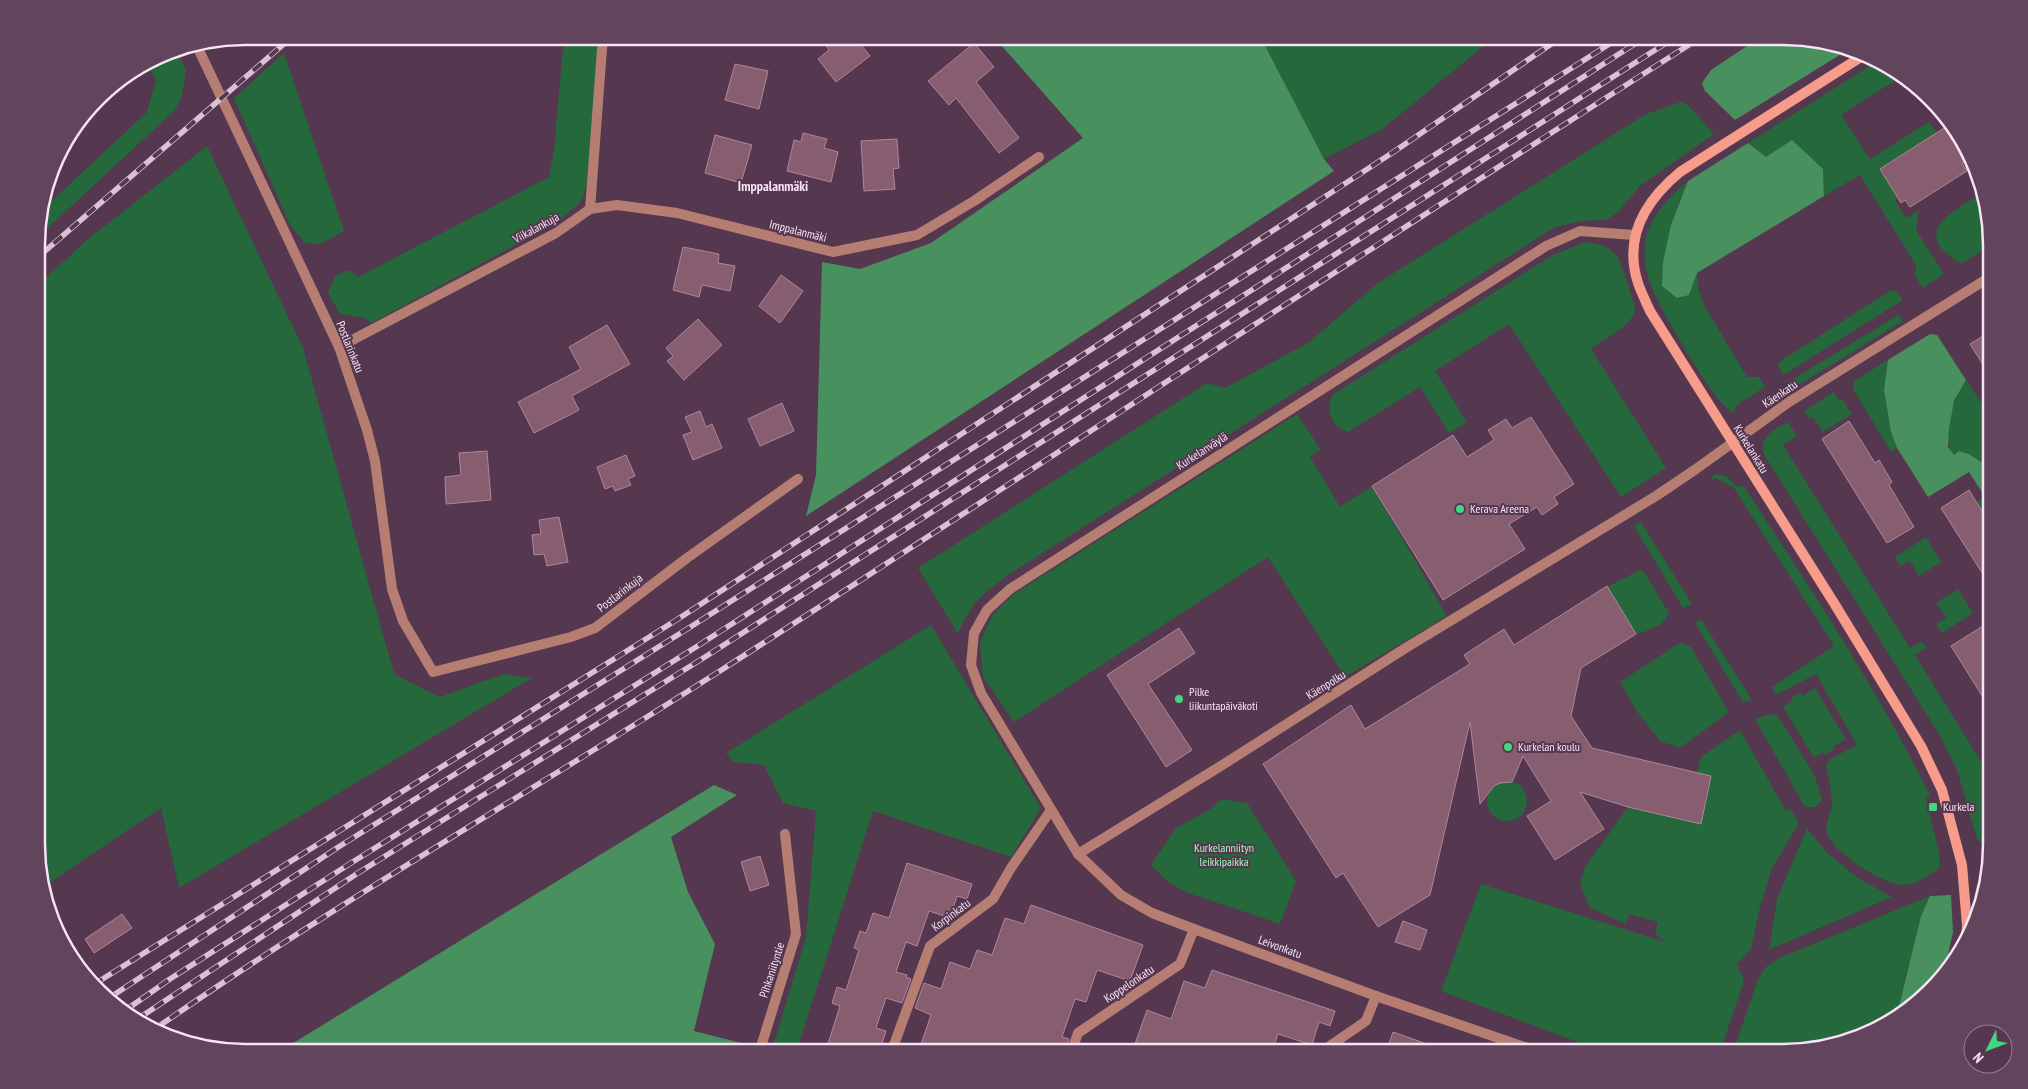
<svg xmlns="http://www.w3.org/2000/svg" width="2028" height="1089" font-family="'PT Sans Narrow',sans-serif">
<style>
.green{fill:#24683c}
.forest{fill:#49905f}
.lines{fill:none;stroke-linecap:round;stroke-linejoin:round}
.stream{stroke:#161d57;stroke-width:5.5}
.building{fill:#865e6f;stroke:#b18698}
.street{stroke:#b67d72;stroke-width:10}
.secondary{stroke:#f79c8b;stroke-width:10}
.rail-casing{stroke:#d8c3d5;stroke-width:5.5}
.rail{stroke:#553750;stroke-width:4;stroke-dasharray:11;stroke-linecap:butt}
.poi-dot{fill:#43d77b;stroke:#553750;stroke-width:2}
.labels{text-anchor:middle;stroke-width:4;stroke-linejoin:round;paint-order:stroke}
.street-label{font-size:12px;fill:#f7e4f4;stroke:#553750}
.poi-label{font-size:12px;fill:#f7e4f4;stroke:#553750;text-anchor:start}
.park-label{font-size:12px;fill:#9cfeb7;stroke:#553750}
.neighbourhood-label{font-size:14px;font-weight:bold;fill:#f7e4f4;stroke:#553750}
.rim{fill:none;stroke:#f7e4f4;stroke-width:2.5}
</style>
<rect width="100%" height="100%" fill="#553750"/>
<g class="green">
<polygon points="564,36 598,36 589,178 581,202 559,221 372,323 364,318 340,314 328,293 336,275 350,270 358,277 549,177 554,150"/>
<polygon points="1260,36 1496,36 1381,130 1324,159"/>
<polygon points="176,50 186,70 182,96 175,110 37,238 43,209 147,112 156,80 147,64 165,52"/>
<polygon points="284,53 344,231 320,244 305,243 290,225 234,98"/>
<polygon points="1879,60 1902,76 1841,115 1870,159 1929,122 1937,133 1880,169 1898,198 1895,201 1906,218 1919,210 1916,230 1944,274 1923,288 1915,276 1916,265 1860,175 1824,196 1823,169 1766,157 1748,143"/>
<path d="M1681 102 1688 105 1714 134 1640 186 1618 212 1606 220 1581 221 1555 227 1008 575C982 595 970 603 958 634L918 568 1207 383 1225 388 1308 343 1378 283 1646 114Z"/>
<polygon points="207,146 303,348 394,674 440,697 504,674 532,678 179,888 161,808 55,879 44,888 38,872 37,286 88,239"/>
<path d="M1688 181 1671 225 1697 273 1699 291 1704 305 1747 377H1759L1765 387 1738 404 1733 413C1715 405 1658 306 1650 283 1645 269 1643 253 1646 238 1652 214 1670 196 1688 181Z"/>
<path d="M1981 194 1990 218V246L1961 264C1956 260 1950 257 1945 252 1917 226 1963 206 1981 194Z"/>
<path d="M1586 242C1597 244 1609 245 1617 256 1620 259 1636 307 1635 311 1630 328 1604 338 1591 349L1666 468 1621 497 1509 324 1435 371 1467 422 1449 433 1420 387 1348 432C1331 426 1326 412 1332 395L1553 255Z"/>
<polygon points="1891,290 1897,292 1903,300 1785,374 1782,373 1777,364 1782,360"/>
<polygon points="1898,315 1903,321 1794,388 1794,382 1795,378"/>
<polygon points="1888,360 1884,390 1891,432 1897,448 1891,452 1853,389 1854,381"/>
<path d="M1966 380 1991 417V460L1986 465 1969 454 1959 451 1954 456C1938 434 1954 401 1966 380Z"/>
<polygon points="1834,392 1839,400 1842,399 1852,414 1823,432 1813,417 1809,418 1804,411"/>
<polygon points="1297,414 1321,450 1310,457 1340,507 1372,486 1447,616 1345,677 1268,557 1014,722 983,677 980,642 993,614 1014,594"/>
<path d="M1788 422 1797 436 1783 445 1910 648 1922 641 1926 648 1915 655 1988 773 1992 771V841L1984 847 1977 839 1957 770 1942 739 1763 453C1760 436 1775 429 1788 422Z"/>
<path d="M1716 474 1726 476 1738 487 1743 485C1809 586 1876 687 1930 795L1926 799 1939 853 1940 867C1930 875 1920 883 1906 885 1886 887 1838 855 1829 838 1822 825 1831 816 1832 804 1832 791 1829 779 1826 766L1830 759 1857 745 1816 674 1776 695 1772 687 1834 646 1734 488 1716 478 1713 480 1711 477Z"/>
<polygon points="1985,496 1991,506 1991,526 1976,502"/>
<polygon points="1641,522 1692,604 1683,608 1634,526"/>
<polygon points="1926,537 1941,562 1919,576 1910,561 1900,566 1895,557"/>
<path d="M1642 569 1669 613C1662 627 1651 630 1636 634L1607 587Z"/>
<polygon points="1958,589 1973,613 1942,633 1936,624 1946,618 1936,603"/>
<polygon points="1701,619 1752,700 1743,702 1695,623"/>
<polygon points="931,625 1041,808 1011,857 873,811 796,1053 771,1053 806,937 816,811 783,803 764,765 734,762 726,753"/>
<polygon points="1681,642 1691,647 1729,712 1680,748 1660,741 1636,710 1620,682"/>
<polygon points="1815,688 1846,739 1833,747 1834,750 1825,755 1823,752 1814,758 1783,707 1793,701 1791,698 1800,692 1802,696"/>
<polygon points="1770,714 1778,716 1815,776 1822,800 1816,807 1805,807 1755,719"/>
<polygon points="1740,730 1786,811 1790,809 1799,823 1772,868 1759,911 1751,949 1737,964 1744,981 1720,1052 1604,1052 1441,991 1481,884 1665,942 1655,933 1658,922 1629,914 1626,924 1590,908 1580,883 1585,867 1628,807 1701,824 1711,776 1697,773 1701,757"/>
<circle cx="1507" cy="801" r="20"/>
<polygon points="1222,799 1247,803 1296,881 1280,924 1185,892 1168,882 1151,865 1176,828 1209,810"/>
<polygon points="1807,828 1827,853 1858,878 1892,897 1769,950 1777,899"/>
<polygon points="1930,896 1921,916 1896,1019 1850,1042 1797,1052 1733,1052 1758,979 1766,967 1779,958"/>
</g>
<g class="forest">
<polygon points="993,36 1260,36 1324,159 1334,171 806,516 816,475 822,262 860,269 931,243 1083,138"/>
<polygon points="1762,36 1783,36 1846,51 1735,120 1705,91 1702,83 1711,70"/>
<polygon points="1792,140 1823,169 1824,196 1697,273 1689,295 1677,298 1662,286 1663,262 1671,225 1688,181 1748,143 1766,157"/>
<polygon points="1930,334 1937,335 1966,380 1954,401 1949,428 1948,447 1954,455 1959,451 1969,454 1986,465 1991,460 1991,506 1969,472 1928,497 1897,448 1891,432 1884,390 1888,360"/>
<polygon points="714,785 737,795 671,837 688,892 715,944 694,1031 753,1046 751,1053 277,1053"/>
<polygon points="1951,895 1953,932 1943,978 1896,1019 1921,916 1930,896"/>
</g>
<g class="lines">
<polyline class="stream" points="227,40 228,40"/>
</g>
<g class="building">
<polygon points="835,36 854,36 870,56 836,82 818,59 829,50 825,44"/>
<polygon points="974,43 994,67 976,82 1019,138 999,153 956,98 949,105 928,81"/>
<polygon points="735,64 768,71 759,109 725,100"/>
<polygon points="1952,123 1956,129 1968,160 1962,163 1967,171 1910,207 1905,200 1901,203 1880,169"/>
<polygon points="803,133 827,139 824,148 838,152 831,182 787,171 794,140 801,142"/>
<polygon points="715,135 752,145 741,183 705,173"/>
<polygon points="897,139 899,168 893,169 895,189 864,191 861,141"/>
<polygon points="683,247 719,254 718,263 735,266 730,291 702,285 699,297 673,290"/>
<polygon points="781,275 803,291 780,323 759,306"/>
<polygon points="698,319 722,345 684,380 667,361 673,356 666,348"/>
<polygon points="607,325 630,364 572,396 579,410 534,433 518,402 581,369 569,347"/>
<polygon points="1990,332 1990,376 1970,344"/>
<polygon points="782,403 794,431 760,446 748,419"/>
<polygon points="700,411 706,427 712,424 722,448 693,460 683,435 692,432 685,417"/>
<polygon points="1531,417 1574,484 1554,497 1558,504 1542,515 1537,507 1509,524 1525,549 1443,600 1372,486 1453,435 1467,457 1494,440 1488,430 1506,419 1512,428"/>
<polygon points="1849,421 1875,463 1879,460 1892,482 1889,485 1914,527 1887,543 1822,439"/>
<polygon points="487,451 491,500 446,504 445,477 461,475 459,453"/>
<polygon points="626,455 635,476 628,479 631,485 615,491 613,486 605,489 597,467"/>
<polygon points="1969,490 1991,526 1991,587 1941,508"/>
<polygon points="559,517 568,562 547,566 544,554 534,555 532,535 541,534 539,520"/>
<polygon points="1607,586 1636,634 1581,668 1571,716 1592,748 1711,776 1701,824 1628,807 1580,792 1604,829 1555,860 1527,816 1551,801 1523,756 1512,782 1500,783 1494,786 1480,804 1470,722 1430,895 1378,927 1343,873 1336,878 1263,764 1351,705 1365,729 1470,664 1464,655 1504,629 1514,645"/>
<polygon points="1983,626 1991,639 1991,710 1951,646"/>
<polygon points="1179,628 1195,653 1148,684 1192,750 1166,767 1107,675"/>
<polygon points="760,856 769,885 750,891 741,862"/>
<polygon points="907,863 972,884 967,899 957,896 950,918 929,911 917,946 906,942 896,972 907,975 906,977 911,979 902,1003 886,998 876,1028 886,1031 879,1053 825,1053 840,1006 832,1003 837,987 846,990 859,950 854,948 860,931 866,933 873,913 889,918"/>
<polygon points="1031,905 1143,945 1130,981 1097,970 1086,1002 1075,999 1062,1037 1069,1039 1064,1053 918,1053 931,1015 915,1008 924,983 941,989 950,962 970,969 977,950 992,955 1005,918 1024,924"/>
<polygon points="122,914 132,928 94,953 85,939"/>
<polygon points="1403,921 1427,930 1420,950 1395,942"/>
<polygon points="1212,970 1335,1011 1330,1026 1319,1022 1312,1045 1278,1034 1272,1052 1150,1052 1134,1047 1147,1010 1171,1019 1184,981 1205,988"/>
<polygon points="1393,1032 1444,1050 1443,1052 1386,1052"/>
<polygon points="1082,1043 1101,1049 1100,1053 1078,1053"/>
</g>
<g class="lines">
<g class="street">
<polyline points="197,46 339,347 367,430 375,461 392,589 403,621 433,672 571,637 595,628 687,558 798,479"/>
<polyline points="590,209 617,205 677,213 833,252 917,235 974,201 1039,157"/>
<polyline points="339,347 556,233 590,209 603,36"/>
<polyline points="1078,854 1224,764 1404,649 1656,496 1696,469 1789,402 1990,277"/>
<polyline points="1321,1052 1366,1021 1376,996"/>
<polyline points="1539,1052 1376,996 1194,929 1152,913 1121,895 1078,854 981,693 971,665 974,633 987,610 1010,589 1546,246 1580,231 1634,235"/>
<polyline points="759,1053 796,934 785,834"/>
<polyline points="891,1053 930,946 993,899 1011,868 1051,810"/>
<polyline points="1071,1053 1078,1033 1180,964 1194,929"/>
</g>
<path class="secondary" d="M1864 55 1680 172C1645 201 1623 237 1638 283 1641 292 1646 302 1650 311L1834 603 1921 746 1942 790 1962 865 1967 925 1966 943"/>
<defs>
<g id="rail">
<polyline points="37,258 293,36"/>
<polyline points="93,985 678,619 1395,151 1563,36"/>
<polyline points="106,1000 340,846 684,631 1622,36"/>
<polyline points="123,1012 170,979 351,863 696,647 1647,36"/>
<polyline points="136,1020 358,873 705,657 1677,36"/>
<path d="M152 1031C337 902 534 790 723 669 1050 459 1375 244 1703 36"/>
</g>
</defs>
<use href="#rail" class="rail-casing"/>
<use href="#rail" class="rail"/>
</g>
<g class="poi-dot">
<circle cx="1460" cy="509" r="5"/>
<circle cx="1179" cy="699" r="5"/>
<circle cx="1508" cy="747" r="5"/>
<rect x="1928" y="802" width="10" height="10" rx="2.5"/>
</g>
<g class="labels">
<g class="street-label">
<text transform="translate(536 228) rotate(-29)" y="4">Viikalankuja</text>
<text transform="translate(798 231) rotate(14)" y="4">Imppalanmäki</text>
<text transform="translate(350 347) rotate(68)" y="4">Postlarinkatu</text>
<text transform="translate(1780 394) rotate(-34)" y="4">Käenkatu</text>
<text transform="translate(1751 449) rotate(58)" y="4">Kurkelankatu</text>
<text transform="translate(1202 451) rotate(-33)" y="4">Kurkelanväylä</text>
<text transform="translate(620 593) rotate(-38)" y="4">Postlarinkuja</text>
<text transform="translate(1326 685) rotate(-32)" y="4">Käenpolku</text>
<text transform="translate(951 915) rotate(-37)" y="4">Korpinkatu</text>
<text transform="translate(1280 947) rotate(20)" y="4">Leivonkatu</text>
<text transform="translate(772 970) rotate(-72)" y="4">Pihkaniityntie</text>
<text transform="translate(1129 984) rotate(-34)" y="4">Koppelonkatu</text>
</g>
<g class="poi-label">
<text x="1470" y="513">Kerava Areena</text>
<text x="1189" y="696">Pilke<tspan x="1189" dy="14">liikuntapäiväkoti</tspan></text>
<text x="1518" y="751">Kurkelan koulu</text>
<text x="1943" y="811">Kurkela</text>
</g>
<g class="park-label">
<text x="1224" y="852">Kurkelanniityn<tspan x="1224" dy="14">leikkipaikka</tspan></text>
</g>
<g class="neighbourhood-label">
<text x="773" y="191">Imppalanmäki</text>
</g>
</g>
<path d="M0 0H2028V1089H0ZM245 45H1783A200 200 0 0 1 1983 245V844A200 200 0 0 1 1783 1044H245A200 200 0 0 1 45 844V245A200 200 0 0 1 245 45Z" fill="#62455d" fill-rule="evenodd"/>
<path class="rim" d="M245 45H1783A200 200 0 0 1 1983 245V844A200 200 0 0 1 1783 1044H245A200 200 0 0 1 45 844V245A200 200 0 0 1 245 45Z"/>
<g transform="translate(1988 1049) rotate(228)"><circle r="24" fill="#553750" stroke="#967c92"/>
<path d="M0-4L9 19L0 12L-9 19Z" fill="#43d77b"/>
<text y="-8" font-size="14" font-weight="bold" text-anchor="middle" fill="#f7e4f4">N</text>
</g>
</svg>
